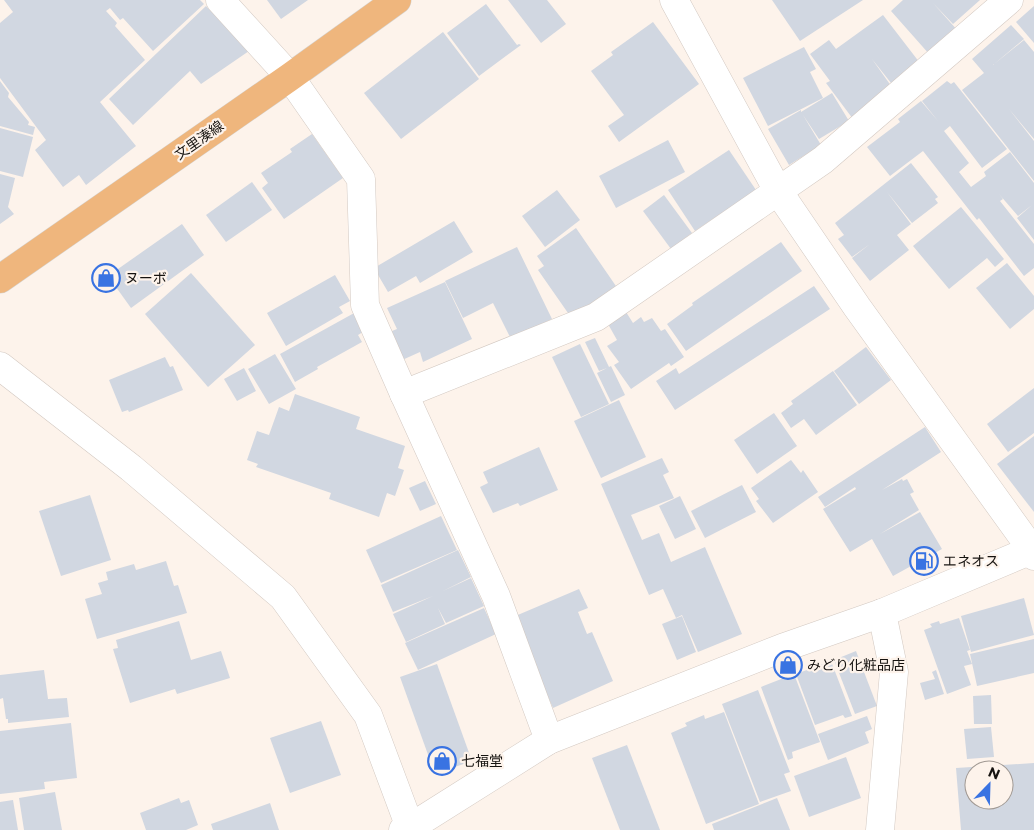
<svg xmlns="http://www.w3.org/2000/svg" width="1034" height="830" font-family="Montserrat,'Noto Sans JP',sans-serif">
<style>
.building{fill:#d1d7e1;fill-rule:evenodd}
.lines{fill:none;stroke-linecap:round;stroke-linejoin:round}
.minor-casing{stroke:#d3c9c2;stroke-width:29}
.major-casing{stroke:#d5d5d4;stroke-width:29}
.minor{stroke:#fff;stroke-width:28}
.major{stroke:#efb67d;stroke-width:28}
.labels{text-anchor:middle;stroke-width:4.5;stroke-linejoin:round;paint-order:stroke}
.street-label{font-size:14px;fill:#161310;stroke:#fdf3eb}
.poi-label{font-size:14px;fill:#161310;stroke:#fdf3eb;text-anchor:start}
</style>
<rect width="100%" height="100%" fill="#fdf3eb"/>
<g class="building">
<polygon points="4,0 200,0 204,4 153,51 123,18 120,20 110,8 106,11 117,23 115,26 145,60 100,102 136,146 86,185 79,175 63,187 35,150 46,140 0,78 0,23 13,12"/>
<polygon points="267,0 308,0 281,19"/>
<polygon points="508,0 547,0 566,24 541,43"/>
<polygon points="772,0 863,0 800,41"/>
<polygon points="903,0 980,0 953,24 933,3 958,31 930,55 891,11"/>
<polygon points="486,4 517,45 519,44 521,45 479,76 447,33"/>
<polygon points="206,6 249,51 201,84 190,71 133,125 109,99"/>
<polygon points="1034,6 1034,43 1016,22"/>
<polygon points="883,15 923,67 895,88 872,59 894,90 853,119 826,83 830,81 810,54 829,40 836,49"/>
<polygon points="653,22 699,84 619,142 608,126 624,115 591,71 613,55 611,52"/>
<polygon points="1011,25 1024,39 993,65 1024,40 1034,52 1034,139 1009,109 1034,141 1034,181 962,90 984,73 972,59"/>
<polygon points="443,32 479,79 401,139 364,93"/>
<polygon points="804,47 816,69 810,72 823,98 768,126 743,78"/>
<polygon points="0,81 9,93 8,97 29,122 28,125 35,127 33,135 0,126"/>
<polygon points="947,81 951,84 954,82 1007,149 982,168 950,126 944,131 969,163 959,172 971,187 986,176 984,172 1010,152 1034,183 1034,240 1017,218 1032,205 1018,216 999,194 1003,199 1000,201 1034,244 1034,268 1024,276 979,218 977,220 923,151 890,176 867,147 900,122 898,119 921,101 938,121 922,101"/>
<polygon points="832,93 849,121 819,139 803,115 821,145 789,165 768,129 801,110 801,112"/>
<polygon points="0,128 33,137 23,177 0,171"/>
<polygon points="312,134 343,178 284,219 262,188 268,183 261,173 292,152 290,149"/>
<polygon points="668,140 685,172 616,208 599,176"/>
<polygon points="729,150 756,190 695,231 668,190"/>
<polygon points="911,163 938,197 935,199 938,203 912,223 887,192 911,224 897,235 909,250 870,281 852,258 870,244 852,257 838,239 844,235 835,223"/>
<polygon points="0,174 15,178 8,207 14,214 0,224"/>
<polygon points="252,182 272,210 226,242 206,215"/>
<polygon points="557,190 580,220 545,247 522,216"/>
<polygon points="664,195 692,233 671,249 643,211"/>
<polygon points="961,207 1004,259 995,267 987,258 949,289 913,246"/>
<polygon points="454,221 473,252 420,283 416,276 388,292 374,268"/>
<polygon points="182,224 204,255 131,308 108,276"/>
<polygon points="576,228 618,289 585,311 564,315 568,313 538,270 544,266 537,256"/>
<polygon points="781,242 802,271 686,351 667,324 693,305 692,303"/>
<polygon points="517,247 552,319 511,339 493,303 463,318 445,281"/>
<polygon points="1007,263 1034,296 1034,309 1010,329 976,288"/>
<polygon points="191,273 255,345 208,387 145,314"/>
<polygon points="335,275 350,301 339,307 343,313 286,346 267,313"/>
<polygon points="445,282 472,339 423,362 420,352 400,361 387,333 397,329 387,308"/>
<polygon points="814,286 830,309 675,410 656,381 676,368 679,374"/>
<polygon points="356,312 366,330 358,335 362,342 317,367 318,369 295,382 280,354"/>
<polygon points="626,312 633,323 641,317 644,322 652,318 661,331 665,329 684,357 671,366 669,363 631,389 614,365 619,362 607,346 617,340 608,324"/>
<polygon points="595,338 609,367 611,366 625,395 611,402 597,373 607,368 599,371 585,342"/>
<polygon points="580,344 609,404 581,417 552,357"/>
<polygon points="866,347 891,380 859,404 834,371"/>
<polygon points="275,354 296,389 269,404 248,369"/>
<polygon points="165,357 170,367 173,366 183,390 129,412 128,410 122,412 109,380"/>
<polygon points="244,368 256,391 237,401 224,379"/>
<polygon points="833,371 857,405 816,435 804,419 791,428 781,413 793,404 791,401"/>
<polygon points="1034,388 1034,433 1008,452 987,424"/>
<polygon points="295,394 360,417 356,429 405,446 398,468 404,470 395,496 387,493 379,517 329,499 331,493 256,467 258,464 247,460 257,431 269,435 279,407 289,411"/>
<polygon points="619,400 646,457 601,478 574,421"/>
<polygon points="774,413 797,446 757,474 734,440"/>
<polygon points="925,427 941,452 882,490 902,479 903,481 907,479 914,492 910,494 919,510 880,534 920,512 942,549 893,576 872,539 850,552 823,509 856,489 855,487 825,507 818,497"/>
<polygon points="1034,436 1034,512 997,464"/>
<polygon points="539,447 558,490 520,506 518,503 493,513 480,487 488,483 483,472"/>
<polygon points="662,458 669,472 663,475 674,498 631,515 642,540 659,533 671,562 705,547 742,634 698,652 682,615 676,618 663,589 649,595 601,484"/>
<polygon points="791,460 801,473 803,470 818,492 773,523 756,501 759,499 751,488"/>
<polygon points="425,481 436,504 420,511 409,488"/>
<polygon points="742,485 756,512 705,538 691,511"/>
<polygon points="90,495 111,560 61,576 39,511"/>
<polygon points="680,496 696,529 675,539 659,506"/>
<polygon points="441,516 457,550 381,583 366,550"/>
<polygon points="458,550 471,577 443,591 471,578 484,606 446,623 438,608 445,624 406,642 393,614 433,596 393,612 381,585"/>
<polygon points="166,561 174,586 178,585 187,613 97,639 85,599 102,594 98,583 108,580 106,572 134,564 136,570"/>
<polygon points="579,589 588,608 578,612 587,634 592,632 613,681 553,708 513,617"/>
<polygon points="1024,598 1034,635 971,652 961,616"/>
<polygon points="484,608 496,634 418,670 405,643"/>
<polygon points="682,616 696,652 677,660 662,624"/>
<polygon points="959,618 970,650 967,651 972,664 964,666 971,685 947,694 924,630 932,627 930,624 939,621 940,624"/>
<polygon points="179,621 191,660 221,651 230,678 177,694 175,689 130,703 113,649 118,648 116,640"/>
<polygon points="1034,639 1034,673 977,686 970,654"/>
<polygon points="856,651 877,706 855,714 834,660"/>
<polygon points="831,661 852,716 845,718 843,715 815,725 796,674"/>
<polygon points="437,664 472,761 435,774 400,677"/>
<polygon points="44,670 48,699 67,698 69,717 8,723 8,719 6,719 3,698 0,699 0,675"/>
<polygon points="936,670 944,694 925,700 920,683 935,679 932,672"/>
<polygon points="794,674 820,742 792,752 793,758 788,760 761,687"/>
<polygon points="758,690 790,772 784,774 791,791 760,802 722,704"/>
<polygon points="991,695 992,724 974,724 973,696"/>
<polygon points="724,712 759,804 706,824 671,733 687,726 685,723 704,715 705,719"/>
<polygon points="867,716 872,729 865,732 869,743 828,760 818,734"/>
<polygon points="321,721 341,775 290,793 270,738"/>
<polygon points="71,723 77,778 44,782 45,789 0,794 0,731"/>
<polygon points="991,727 994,757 967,759 964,729"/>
<polygon points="627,745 660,830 620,830 592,758"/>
<polygon points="846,757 861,798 809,817 794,776"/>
<path d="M1034 763V830H961L956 768ZM974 770H1004V800H974Z"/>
<polygon points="55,792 62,830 24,830 19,798"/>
<polygon points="179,798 181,803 189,800 198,825 186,830 146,830 140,813"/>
<polygon points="777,798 790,830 714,830 712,824"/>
<polygon points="13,800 18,830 0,830 0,802"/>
<polygon points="270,803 279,830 213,830 211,824"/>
</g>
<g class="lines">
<defs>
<g id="minor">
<polyline points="220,0 290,77 361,179 365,305 404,394 496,596 549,740"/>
<polyline points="674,0 778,191 857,307 1032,550 1034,556"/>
<polyline points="0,366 131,468 283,597 368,715 411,830"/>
<polyline points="404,394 596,317 823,160 1009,0"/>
<polyline points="403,830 411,827 549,740 782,648 882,613 1034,549"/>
<polyline points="880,830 894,672 882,613"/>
</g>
<polyline id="major" points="0,279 290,77 397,0"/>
</defs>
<use href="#minor" class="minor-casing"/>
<use href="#major" class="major-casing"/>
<use href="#minor" class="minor"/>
<use href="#major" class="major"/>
</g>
<defs>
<symbol id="shop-ring" viewBox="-11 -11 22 22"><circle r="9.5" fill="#fdf3eb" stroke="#3973e2" stroke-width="1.5"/><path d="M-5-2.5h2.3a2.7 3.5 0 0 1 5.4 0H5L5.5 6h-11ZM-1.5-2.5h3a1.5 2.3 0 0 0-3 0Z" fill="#3973e2"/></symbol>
<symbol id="fuel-ring" viewBox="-11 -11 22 22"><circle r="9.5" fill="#fdf3eb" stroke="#3973e2" stroke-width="1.5"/><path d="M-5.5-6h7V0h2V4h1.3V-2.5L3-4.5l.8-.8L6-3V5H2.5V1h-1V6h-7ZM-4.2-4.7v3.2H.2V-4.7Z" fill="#3973e2"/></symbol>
</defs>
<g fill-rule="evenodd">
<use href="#shop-ring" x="90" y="262" width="32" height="32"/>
<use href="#fuel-ring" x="908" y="545" width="32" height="32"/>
<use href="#shop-ring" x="772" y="649" width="32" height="32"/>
<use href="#shop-ring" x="426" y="745" width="32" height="32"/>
</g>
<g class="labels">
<g class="street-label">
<text transform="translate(199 140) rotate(-35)" y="5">文里湊線</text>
</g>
<g class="poi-label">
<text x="125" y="283">ヌーボ</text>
<text x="943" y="566">エネオス</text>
<text x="807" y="670">みどり化粧品店</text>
<text x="461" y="766">七福堂</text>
</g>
</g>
<g transform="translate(989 785) rotate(23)"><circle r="24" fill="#fdf3eb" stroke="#a19993"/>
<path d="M0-4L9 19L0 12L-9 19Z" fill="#3973e2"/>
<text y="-8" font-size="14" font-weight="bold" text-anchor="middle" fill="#161310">N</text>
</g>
</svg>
